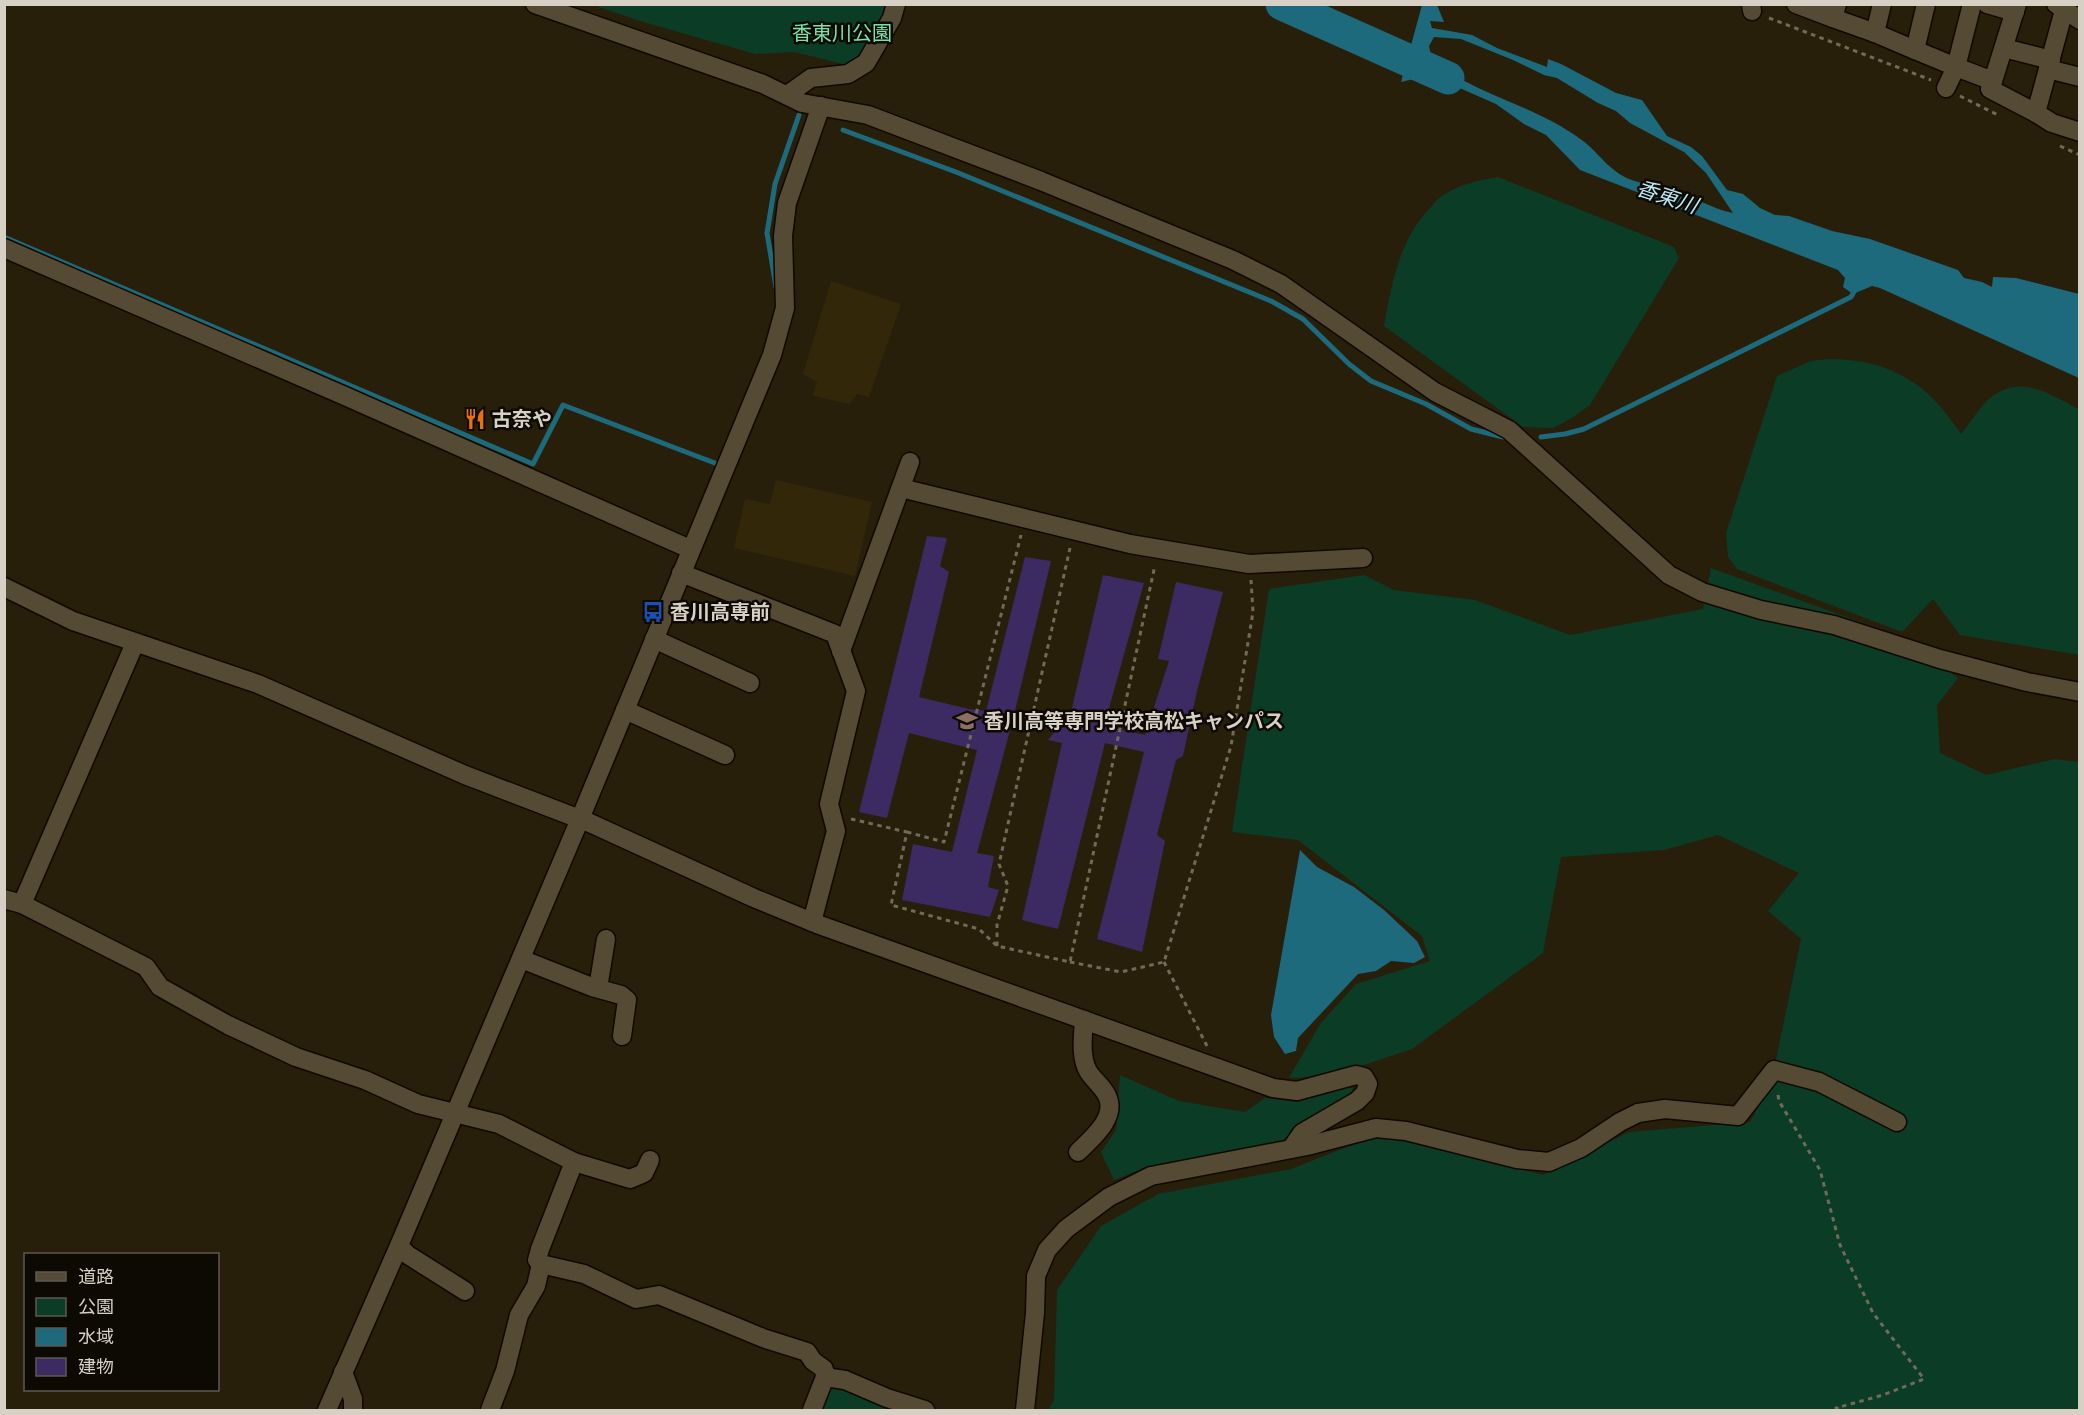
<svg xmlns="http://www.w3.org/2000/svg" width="2084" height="1415" font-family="'DejaVu Sans','Noto Sans JP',sans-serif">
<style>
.built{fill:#33270a}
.green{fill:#0b3c26}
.water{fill:#1d6a7c;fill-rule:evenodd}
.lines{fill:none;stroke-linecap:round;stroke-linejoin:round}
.stream{stroke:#1d6a7c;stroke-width:5}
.river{stroke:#1d6a7c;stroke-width:33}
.building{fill:#3c2a63}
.minor-casing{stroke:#110800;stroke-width:21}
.path{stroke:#726a59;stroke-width:3;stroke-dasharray:4.5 4.5;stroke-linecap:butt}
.minor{stroke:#554a34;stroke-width:18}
.labels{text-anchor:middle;stroke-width:5;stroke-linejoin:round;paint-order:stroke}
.park-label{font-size:20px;fill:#78e2ab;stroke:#0d0903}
.poi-label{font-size:20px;font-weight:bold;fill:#d7d1c5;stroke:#0d0903;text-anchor:start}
.water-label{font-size:21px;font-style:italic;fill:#bbe9f6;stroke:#0d0903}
</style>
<rect width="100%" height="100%" fill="#281f0a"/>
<g class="built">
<polygon points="831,281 901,304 869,397 857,394 850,404 813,396 817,382 803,374"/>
<polygon points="776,480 872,502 855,576 734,548 745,499 770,504"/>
</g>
<g class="green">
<polygon points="593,5 890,5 864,53 847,65 794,52 755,54 640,21"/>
<path d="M1498 177 1674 247 1679 258 1590 405 1572 418 1553 428 1523 427 1384 326C1392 282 1399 240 1431 207 1435 202 1439 197 1445 194 1461 184 1479 180 1498 177Z"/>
<path d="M1828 359C1890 359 1928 383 1961 434 1969 424 1976 413 1984 404 2016 371 2046 392 2079 409V655L1960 635 1933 599 1902 632 1737 569 1728 557 1726 533 1777 376 1811 361Z"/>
<polygon points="1711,568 1902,637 1958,678 1937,705 1940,753 1986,775 2055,759 2079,762 2079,1410 1048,1410 1054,1400 1057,1290 1101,1226 1158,1194 1291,1169 1370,1138 1411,1141 1543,1175 1629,1132 1750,1122 1771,1084 1801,939 1768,911 1799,873 1718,835 1664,850 1561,857 1543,953 1412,1049 1331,1076 1289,1078 1320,1024 1356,984 1430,961 1422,936 1298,840 1232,832 1269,589 1364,575 1394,590 1475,600 1570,635 1703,609"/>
<polygon points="1120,1075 1179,1101 1245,1112 1265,1098 1298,1102 1350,1085 1355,1093 1312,1118 1281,1143 1149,1166 1114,1180 1101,1152 1116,1130"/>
<polygon points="842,1384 910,1410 819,1410 827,1388"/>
</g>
<g class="water">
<path d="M1422 5H1437L1444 22 1430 21 1432 28 1472 35 1497 48 1547 67 1548 59 1561 64 1616 93 1642 100 1667 136 1691 147 1702 156 1727 190 1743 194 1760 208 1775 215 1789 216 1832 231 1870 239 1958 270 1964 278 1982 282 1992 287 1993 277 2016 278 2079 294V378L1880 288 1872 286 1853 294 1843 287 1845 278 1838 270 1580 170 1546 135 1524 124 1496 104 1430 75 1401 82ZM1434 37 1461 39 1513 60 1544 75 1557 78 1598 103 1616 111 1630 123 1684 152 1706 173 1733 213C1712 209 1695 197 1674 190 1657 184 1637 185 1621 175 1608 167 1599 155 1588 145 1579 137 1567 130 1557 124 1516 101 1469 90 1432 60L1429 46Z"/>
<polygon points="1300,850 1317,867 1354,887 1384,910 1417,941 1425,957 1414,963 1391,961 1376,971 1358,974 1298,1038 1296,1051 1285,1054 1274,1037 1271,1015"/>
</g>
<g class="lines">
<g class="stream">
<polyline points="843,130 956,172 1271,301 1303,319 1349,364 1371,381 1426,404 1471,429 1503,437"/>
<polyline points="4,237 533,464 563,405 720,465 721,463"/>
<polyline points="776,287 767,233 775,184 799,115"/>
<polyline points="1541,437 1565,434 1584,429 1851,297 1855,290"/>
</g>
<polyline class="river" points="1282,4 1448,78"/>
</g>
<g class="building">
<polygon points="927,536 947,538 940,566 949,572 919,697 969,709 986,711 1025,557 1051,561 1012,723 977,853 994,856 988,887 999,890 990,917 902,900 913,844 952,852 977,750 909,733 887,818 859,812"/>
<polygon points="1103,575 1144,583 1104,726 1145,735 1169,661 1158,659 1176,582 1223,592 1197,691 1183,756 1176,760 1157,835 1165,841 1142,952 1097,939 1144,752 1105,743 1058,929 1022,920 1062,743 1048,740 1062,723 1068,725"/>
</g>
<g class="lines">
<defs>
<g id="minor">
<polyline points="535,4 763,84 802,103 868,115 1041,181 1233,260 1281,284 1435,392 1509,430 1669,575 1702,592 1761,610 1834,625 1940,659 2027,682 2080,692"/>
<polyline points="1751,4 1752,11"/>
<polyline points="1796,4 1833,18"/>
<polyline points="1837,4 1833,18 1875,33"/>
<polyline points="1882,4 1875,33 1915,50"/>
<polyline points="1926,4 1915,50 1956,67 1946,88"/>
<polyline points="1972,4 1956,67 1993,81 2017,4"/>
<polyline points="1987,4 2015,12"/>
<polyline points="2056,4 2080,20"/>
<polyline points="2064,10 2036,113 2052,123 2080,132"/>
<polyline points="2004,48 2051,60"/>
<polyline points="2048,69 2080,77"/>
<polyline points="1993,81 1990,89 2036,113"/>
<polyline points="787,95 811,78 848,74 866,63 892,18 896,4"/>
<polyline points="4,248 345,396 690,549"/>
<polyline points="901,488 1130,544 1249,564 1363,558"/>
<polyline points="681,573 835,634 856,691 829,804 836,831 812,922"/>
<polyline points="4,587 73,621 258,684 465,775 590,823 754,898 817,924 1273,1088 1297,1091 1356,1075 1364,1077 1368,1084 1365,1093 1357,1101 1302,1133 1291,1149"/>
<polyline points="654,639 750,683"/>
<polyline points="841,651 910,462"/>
<polyline points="625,710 725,755"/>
<polyline points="4,899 22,904 135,643"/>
<polyline points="22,904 146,967 160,987 228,1025 296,1057 365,1080 418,1104 499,1124 574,1162 540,1249 537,1260 541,1264 584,1274 636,1299 659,1295 763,1338 807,1352 813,1361 824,1369 825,1377 812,1410"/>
<polyline points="521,959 592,987 621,995 627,1000 622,1036"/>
<polyline points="598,988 606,939"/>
<path d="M1078 1152C1091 1139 1116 1119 1108 1098 1105 1088 1093 1080 1088 1071 1080 1057 1083 1036 1084 1020"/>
<polyline points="574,1162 630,1179 644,1173 650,1160"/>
<polyline points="399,1246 408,1255 465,1291"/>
<polyline points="343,1372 353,1399 353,1410"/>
<polyline points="825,1377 845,1380 887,1398 925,1410"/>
<polyline points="327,1410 398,1248 580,819 772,355 785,308 783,236 787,203 821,106"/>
<polyline points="490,1410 505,1371 519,1315 536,1286 541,1264"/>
<polyline points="1025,1410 1035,1313 1036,1276 1047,1250 1066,1229 1109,1197 1151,1176 1307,1146 1376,1128 1406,1131 1517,1159 1549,1162 1581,1148 1620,1122 1638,1113 1665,1109 1738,1116 1774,1070 1819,1082 1897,1122"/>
</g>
</defs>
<use href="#minor" class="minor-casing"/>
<g class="path">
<polyline points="1769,18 1931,80"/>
<polyline points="1960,96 2000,116"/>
<polyline points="2060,146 2080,155"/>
<polyline points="851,819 907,832 891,905 979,929 997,946 1070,962 1155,565"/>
<polyline points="907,832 944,842 1021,535"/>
<polyline points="997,946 997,925 1008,886 999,864 1070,548"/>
<polyline points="1070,962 1121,972 1164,962 1231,746 1253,612 1251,580"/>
<polyline points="1164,962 1207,1046"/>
<polyline points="1778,1095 1779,1101 1820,1170 1840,1245 1873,1313 1924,1379 1883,1395 1836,1408 1842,1410"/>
</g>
<use href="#minor" class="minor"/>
</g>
<defs>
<symbol id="restaurant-bare" viewBox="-9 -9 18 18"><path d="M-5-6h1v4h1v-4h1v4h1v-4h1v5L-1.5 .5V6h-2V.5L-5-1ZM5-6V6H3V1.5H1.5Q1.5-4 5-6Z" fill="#e8710a" stroke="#0d0903" stroke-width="2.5" paint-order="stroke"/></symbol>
<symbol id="bus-bare" viewBox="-9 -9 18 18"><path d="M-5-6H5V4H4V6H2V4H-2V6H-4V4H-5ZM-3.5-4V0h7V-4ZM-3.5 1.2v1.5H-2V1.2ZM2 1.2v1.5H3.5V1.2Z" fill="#1a4fb4" stroke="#0d0903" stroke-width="2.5" paint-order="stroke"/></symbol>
<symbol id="school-bare" viewBox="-9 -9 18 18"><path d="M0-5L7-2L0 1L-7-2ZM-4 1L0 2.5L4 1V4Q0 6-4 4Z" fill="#8d6e63" stroke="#0d0903" stroke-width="2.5" paint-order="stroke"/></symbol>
</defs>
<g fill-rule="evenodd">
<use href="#restaurant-bare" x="460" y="404" width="30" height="30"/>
<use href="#bus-bare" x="638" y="597" width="30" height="30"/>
<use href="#school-bare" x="952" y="706" width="30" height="30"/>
</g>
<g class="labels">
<g class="park-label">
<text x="842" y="40">香東川公園</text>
</g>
<g class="poi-label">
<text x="492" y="426">古奈や</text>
<text x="670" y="619">香川高専前</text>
<text x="984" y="728">香川高等専門学校高松キャンパス</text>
</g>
<g class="water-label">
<text transform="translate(1667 197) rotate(18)" y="7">香東川</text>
</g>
</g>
<rect width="2084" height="1415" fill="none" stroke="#d7d1c5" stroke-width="12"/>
<rect x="24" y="1253" width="195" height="138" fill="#0d0903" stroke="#5e5951" stroke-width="1.5"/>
<rect x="36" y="1272" width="30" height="9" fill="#554a34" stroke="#5e5951" stroke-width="1.5"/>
<text x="78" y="1283" font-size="18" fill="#d7d1c5">道路</text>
<rect x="36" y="1298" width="30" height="18" fill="#0b3c26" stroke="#5e5951" stroke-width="1.5"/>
<text x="78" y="1313" font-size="18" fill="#d7d1c5">公園</text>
<rect x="36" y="1328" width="30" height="18" fill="#1d6a7c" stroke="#5e5951" stroke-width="1.5"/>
<text x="78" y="1343" font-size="18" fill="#d7d1c5">水域</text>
<rect x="36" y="1358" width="30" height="18" fill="#3c2a63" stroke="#5e5951" stroke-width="1.5"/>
<text x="78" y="1373" font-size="18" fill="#d7d1c5">建物</text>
</svg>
